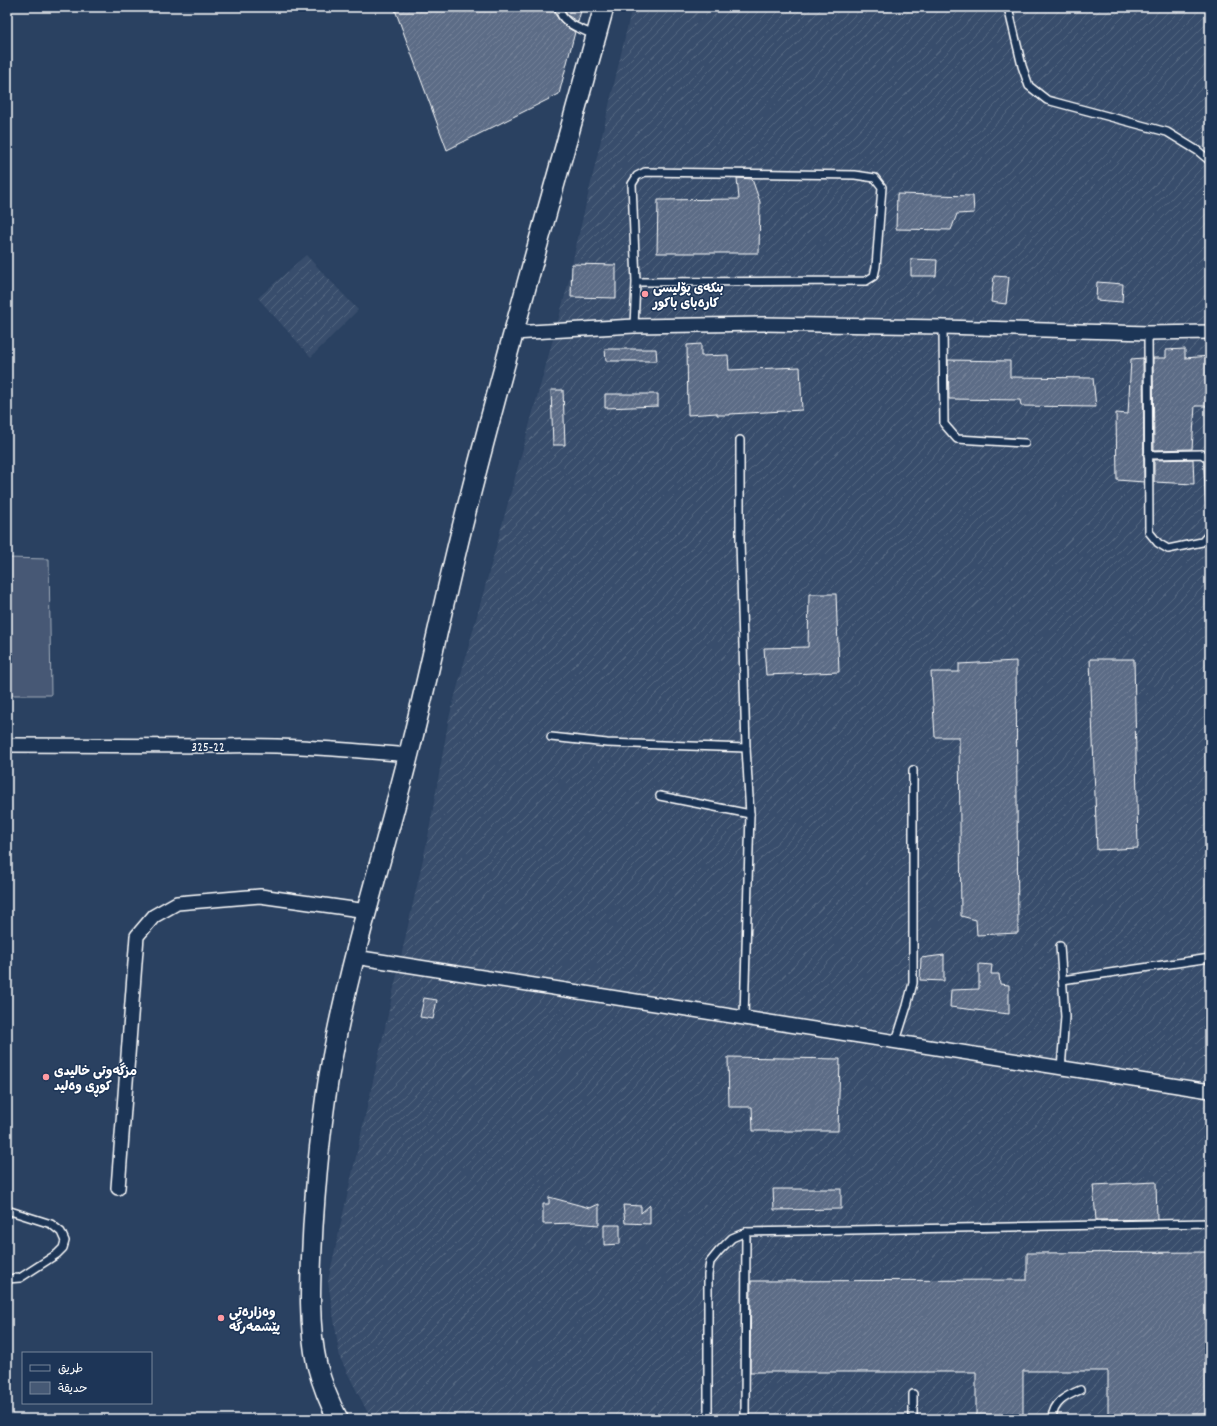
<svg xmlns="http://www.w3.org/2000/svg" width="1217" height="1426" font-family="Dekko,'Playpen Sans Arabic',sans-serif">
<style>
.industrial{fill:url(#industrial-furrows)}
.green{fill:#465975;stroke:#a2acba}
.building{fill:url(#building-hatch);stroke:#fff}
.lines{fill:none;stroke-linecap:round;stroke-linejoin:round}
.lane-casing{stroke:#fff;stroke-width:10}
.street-casing{stroke:#fff;stroke-width:16}
.secondary-casing{stroke:#fff;stroke-width:22}
.lane{stroke:#1d3557;stroke-width:7}
.street{stroke:#1d3557;stroke-width:13}
.secondary{stroke:#1d3557;stroke-width:19}
.poi-dot{fill:#ff9aa2;stroke:#1d3557;stroke-width:1.5}
.labels{text-anchor:middle;stroke-width:3;stroke-linejoin:round;paint-order:stroke}
.poi-label{font-size:13px;font-weight:bold;fill:#fff;stroke:#1d3557;text-anchor:start}
.street-label{font-size:13px;fill:#fff;stroke:#1d3557}
</style>
<defs>
<pattern id="industrial-furrows" width="10" height="10" patternUnits="userSpaceOnUse"><rect width="10" height="10" fill="#394e6c"/><path d="M-1 1l2-2M0 10L10 0M9 11l2-2" fill="none" stroke="#576982"/></pattern>
<pattern id="building-hatch" width="6" height="6" patternUnits="userSpaceOnUse"><rect width="6" height="6" fill="#5b6c86"/><path d="M-1 1l2-2M0 6l6-6M5 7l2-2" fill="none" stroke="#748298"/></pattern>
</defs>
<rect width="100%" height="100%" fill="#2a4161"/>
<filter id="ink" filterUnits="userSpaceOnUse"><feTurbulence type="fractalNoise" baseFrequency=".025" numOctaves="2"/><feDisplacementMap in="SourceGraphic" scale="8" xChannelSelector="R" yChannelSelector="G"/><feConvolveMatrix kernelMatrix="1 2 1 2 8 2 1 2 1" color-interpolation-filters="sRGB"/></filter>
<g filter="url(#ink)">
<g class="industrial">
<polygon points="632,7 1210,7 1210,1419 371,1419 340,1358 328,1281 428,837 449,718 569,281 572,264"/>
<polygon points="306,255 358,310 311,357 258,298"/>
</g>
<polygon class="green" points="7,558 49,559 51,695 7,695"/>
<g class="building">
<polygon points="394,7 554,7 555,14 560,21 565,26 575,32 559,94 447,150"/>
<polygon points="564,7 582,7 578,22 567,15"/>
<polygon points="737,178 752,179 760,202 759,253 657,253 658,200 739,199"/>
<polygon points="897,194 973,196 974,213 957,214 951,230 896,229"/>
<polygon points="911,259 937,260 936,276 911,276"/>
<polygon points="572,264 616,265 616,298 571,297"/>
<polygon points="994,276 1009,277 1006,304 991,302"/>
<polygon points="1097,282 1123,284 1122,302 1096,300"/>
<polygon points="701,344 701,356 728,355 729,370 800,367 802,410 730,414 730,415 717,415 717,413 688,415 687,345"/>
<polygon points="605,349 656,349 657,361 606,361"/>
<polygon points="1185,349 1185,358 1210,356 1210,406 1195,406 1192,449 1154,450 1153,358 1166,358 1166,350"/>
<polygon points="1143,358 1144,482 1117,480 1116,413 1128,414 1131,359"/>
<polygon points="948,360 1010,361 1010,377 1093,378 1096,407 1021,406 1020,400 949,399"/>
<polygon points="551,390 563,390 565,445 553,445"/>
<polygon points="605,394 658,394 658,406 605,408"/>
<polygon points="1193,459 1194,484 1154,482 1154,460"/>
<polygon points="809,594 836,594 839,672 766,675 764,648 808,647"/>
<polygon points="1090,659 1134,659 1138,848 1097,850"/>
<polygon points="1016,661 1018,933 977,935 976,920 961,916 959,737 935,737 931,672 959,672 959,664"/>
<polygon points="944,955 944,981 920,980 921,958"/>
<polygon points="979,964 992,965 991,974 999,974 1000,984 1009,985 1009,1014 950,1007 951,990 979,989"/>
<polygon points="424,998 437,1000 433,1019 420,1017"/>
<polygon points="728,1057 840,1059 838,1131 753,1131 752,1107 729,1107"/>
<polygon points="1156,1182 1157,1219 1096,1220 1093,1185"/>
<polygon points="773,1189 841,1189 841,1209 774,1210"/>
<polygon points="549,1197 590,1208 599,1204 599,1225 575,1223 543,1224 543,1204 549,1204"/>
<polygon points="623,1205 641,1206 641,1213 650,1205 650,1224 625,1223"/>
<polygon points="604,1225 620,1225 620,1244 604,1245"/>
<polygon points="1210,1252 1210,1419 1108,1419 1108,1371 1023,1371 1023,1419 976,1418 976,1372 750,1372 751,1281 1027,1280 1027,1253"/>
</g>
<g class="lines">
<defs>
<g id="lane">
<path d="M559 7C560 24 582 29 594 35"/>
<polyline points="1008,7 1022,66 1029,86 1047,100 1167,132 1198,151 1210,161"/>
<polyline points="634,326 636,282 632,184 637,176 645,172 855,175 875,178 882,187 876,267 874,276 866,281 636,282"/>
<polyline points="943,327 944,424 957,439 1025,443"/>
<polyline points="1148,333 1149,532 1158,543 1168,549 1202,542 1210,533"/>
<polyline points="740,440 740,541 746,748 750,814 744,1017"/>
<polyline points="1148,455 1202,454 1208,459 1210,500"/>
<polyline points="551,737 607,743 746,748"/>
<polyline points="660,796 750,814"/>
<polyline points="1060,946 1065,1017 1061,1069"/>
<polyline points="1062,980 1210,958"/>
<polyline points="896,1041 907,1006 913,983 913,770"/>
<polyline points="7,1210 51,1224 61,1232 65,1241 63,1248 57,1254 20,1278 7,1279"/>
<polyline points="913,1394 913,1419"/>
<polyline points="708,1419 708,1275 710,1262 719,1251 732,1238 746,1232 1210,1223"/>
<polyline points="745,1419 746,1232"/>
<path d="M1052 1419C1053 1402 1066 1396 1080 1390"/>
</g>
<g id="street">
<polyline points="513,333 634,326 763,324 943,327 1148,333 1210,332"/>
<path d="M7 745 222 746C285 744 347 750 409 755"/>
<polyline points="355,957 1210,1091"/>
<polyline points="118,1188 137,936 154,916 177,903 260,896 367,911"/>
</g>
<path id="secondary" d="M338 1419C329 1402 322 1384 317 1365 307 1320 311 1271 313 1226 317 1163 323 1100 336 1038 356 938 388 840 412 741 432 661 448 580 469 500 511 335 559 171 604 7"/>
</defs>
<use href="#lane" class="lane-casing"/>
<use href="#street" class="street-casing"/>
<use href="#secondary" class="secondary-casing"/>
<use href="#lane" class="lane"/>
<use href="#street" class="street"/>
<use href="#secondary" class="secondary"/>
</g>
</g>
<g class="poi-dot">
<circle cx="645" cy="294" r="4"/>
<circle cx="46" cy="1077" r="4"/>
<circle cx="221" cy="1318" r="4"/>
</g>
<g class="labels">
<g class="poi-label">
<text x="653" y="292">بنکەی پۆلیسی<tspan x="653" dy="15">کارەبای باکور</tspan></text>
<text x="54" y="1075">مزگەوتی خالیدی<tspan x="54" dy="15">کوڕی وەلید</tspan></text>
<text x="229" y="1316">وەزارەتی<tspan x="229" dy="15">پێشمەرگە</tspan></text>
</g>
<g class="street-label">
<text x="208" y="751">325-22</text>
</g>
</g>
<rect width="1217" height="1426" fill="none" stroke="#1d3557" stroke-width="24"/>
<rect x="12" y="12" width="1193" height="1402" fill="none" stroke="#fff" stroke-width="1.5" filter="url(#ink)"/>
<rect x="22" y="1352" width="130" height="52" fill="#1d3557" stroke="#77869a"/>
<rect x="30" y="1365" width="20" height="6" fill="#1d3557" stroke="#77869a"/>
<text x="58" y="1372" font-size="12" fill="#ffffff">طريق</text>
<rect x="30" y="1382" width="20" height="12" fill="#465975" stroke="#77869a"/>
<text x="58" y="1392" font-size="12" fill="#ffffff">حديقة</text>
</svg>
